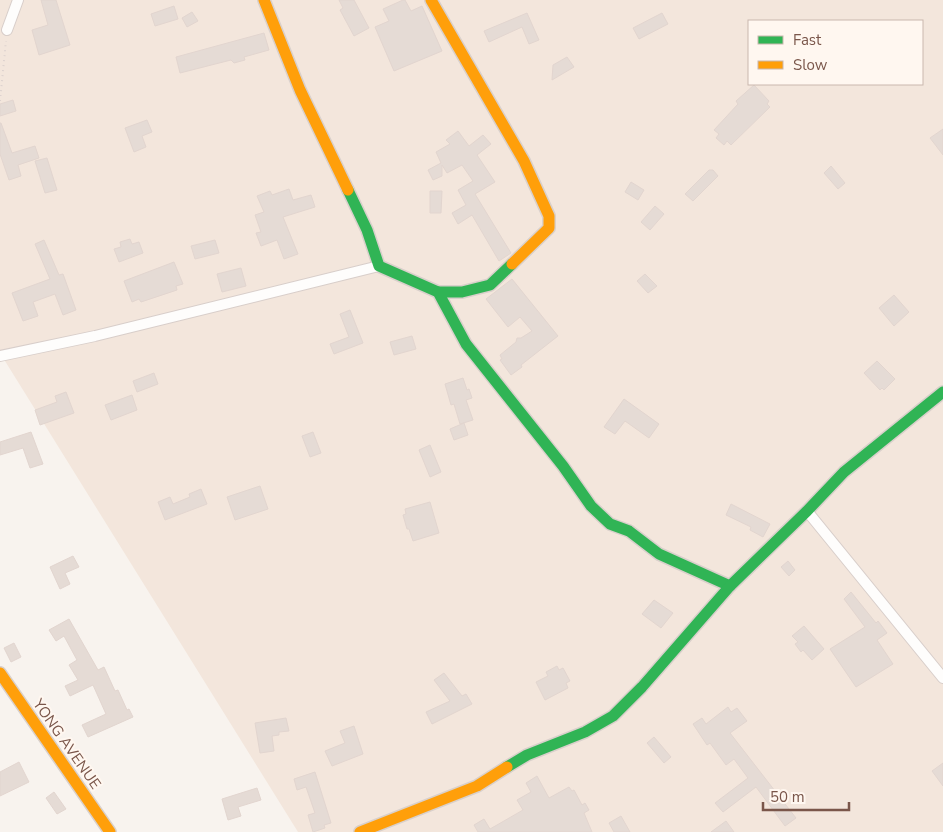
<svg xmlns="http://www.w3.org/2000/svg" width="943" height="832" font-family="'Nunito Sans',sans-serif">
<style>
.residential{fill:#f3e6dc;fill-rule:evenodd}
.building{fill:#e5dbd5;stroke:#e2d5cf}
.lines{fill:none;stroke-linecap:round;stroke-linejoin:round}
.street-casing{stroke:#d8ceca;stroke-width:12}
.fast-casing{stroke:#d9d0cb;stroke-width:14}
.slow-casing{stroke:#d9d0cb;stroke-width:14}
.path{stroke:#dcd1ce;stroke-width:2;stroke-dasharray:1 4;stroke-linecap:butt}
.street{stroke:#fefdfc;stroke-width:10}
.fast{stroke:#30b455;stroke-width:11}
.slow{stroke:#ff9f0a;stroke-width:11}
.labels{text-anchor:middle;stroke-width:4;stroke-linejoin:round;paint-order:stroke}
.street-label{font-size:15px;fill:#7a564a;stroke:#fff7f0}
</style>
<rect width="100%" height="100%" fill="#f8f3ee"/>
<path class="residential" d="M0 0H943V832H298L0 353ZM749 21H922V84H749Z"/>
<g class="building">
<polygon points="41,0 56,0 70,45 39,55 32,30 48,25"/>
<polygon points="339,0 354,0 369,28 354,36 340,10 343,8"/>
<polygon points="403,0 405,0 411,11 422,6 442,51 394,71 375,27 389,21 383,9"/>
<polygon points="174,6 178,19 155,26 151,14"/>
<polygon points="192,12 198,21 187,27 182,18"/>
<polygon points="527,13 539,40 529,44 522,27 489,42 484,31"/>
<polygon points="662,13 668,24 639,39 633,28"/>
<polygon points="264,33 269,50 244,57 245,60 234,63 231,60 180,73 176,57"/>
<polygon points="567,57 574,67 552,80 553,65"/>
<polygon points="754,85 769,101 767,104 770,107 731,145 727,141 724,145 716,138 719,134 714,130 738,104 736,101"/>
<polygon points="13,100 16,111 0,116 0,104"/>
<polygon points="147,120 152,132 142,136 146,147 134,152 125,128"/>
<polygon points="0,123 1,123 12,153 35,146 39,158 18,165 21,176 9,180 0,154"/>
<polygon points="943,129 943,155 930,138"/>
<polygon points="458,131 469,146 483,135 491,144 477,155 495,182 475,194 511,253 499,261 472,215 458,224 452,213 466,205 458,190 473,181 462,165 447,173 442,165 442,176 433,180 428,170 441,163 436,152 450,144 446,140"/>
<polygon points="47,158 57,190 45,193 35,161"/>
<polygon points="831,166 845,183 838,189 824,173"/>
<polygon points="709,170 713,170 718,176 693,201 685,194"/>
<polygon points="631,182 644,190 638,200 625,192"/>
<polygon points="289,189 293,200 311,195 315,207 283,217 298,254 284,259 277,240 261,246 256,233 261,232 255,215 264,212 257,196 270,191 272,195"/>
<polygon points="430,191 442,191 441,213 430,213"/>
<polygon points="655,206 664,214 650,230 641,222"/>
<polygon points="130,239 132,244 139,242 143,253 119,262 114,249 121,247 120,242"/>
<polygon points="44,240 59,275 63,274 76,310 63,315 55,294 33,302 38,316 23,321 12,293 50,279 35,244"/>
<polygon points="215,240 219,253 195,259 191,246"/>
<polygon points="174,262 183,284 176,286 177,290 141,302 139,299 132,302 124,281"/>
<polygon points="241,268 246,286 222,292 217,274"/>
<polygon points="645,274 657,286 648,293 637,281"/>
<polygon points="512,279 558,336 521,365 522,367 511,375 500,360 502,359 500,355 516,342 517,338 521,338 532,331 520,317 508,327 486,299"/>
<polygon points="894,295 909,312 894,326 879,308"/>
<polygon points="350,310 363,343 334,354 330,344 349,337 340,314"/>
<polygon points="412,336 416,349 394,355 390,342"/>
<polygon points="877,361 895,379 884,390 882,388 880,390 864,373"/>
<polygon points="154,373 158,384 137,392 133,381"/>
<polygon points="463,378 467,390 469,389 472,398 466,400 473,420 460,424 454,404 451,405 445,384"/>
<polygon points="66,392 74,413 40,425 35,410 57,402 55,396"/>
<polygon points="132,395 137,410 111,420 105,405"/>
<polygon points="624,399 659,424 649,438 625,421 615,434 604,427"/>
<polygon points="464,423 468,435 454,440 450,429"/>
<polygon points="31,432 43,464 30,468 23,448 0,455 0,442"/>
<polygon points="313,432 321,453 310,457 302,436"/>
<polygon points="430,445 441,472 430,477 419,450"/>
<polygon points="260,486 268,509 235,520 227,497"/>
<polygon points="201,489 207,504 165,520 158,502 170,497 173,504 190,497 189,494"/>
<polygon points="430,502 439,533 413,541 409,529 407,529 403,515 406,514 405,509"/>
<polygon points="731,504 770,524 763,537 750,530 751,527 726,515"/>
<polygon points="73,556 79,567 65,573 70,584 60,589 50,567"/>
<polygon points="788,561 795,570 789,576 781,567"/>
<polygon points="851,592 876,623 878,621 887,633 877,640 893,664 856,687 830,649 865,627 844,599"/>
<polygon points="654,600 673,613 661,628 642,614"/>
<polygon points="69,619 98,670 104,667 115,691 118,690 127,710 129,709 133,717 88,737 82,725 106,714 93,685 70,696 65,686 78,680 69,665 77,660 64,636 56,641 49,630"/>
<polygon points="804,626 824,649 812,660 803,650 801,652 795,644 798,642 792,636"/>
<polygon points="14,643 21,657 11,662 4,648"/>
<polygon points="557,666 559,670 563,668 570,681 566,683 568,688 545,700 536,682 548,676 546,672"/>
<polygon points="444,673 462,696 466,694 472,704 432,724 426,712 450,701 434,680"/>
<polygon points="728,707 731,712 737,708 747,721 730,733 796,818 785,826 756,787 723,812 715,803 748,778 734,759 726,765 710,743 707,745 693,724 702,718 706,724"/>
<polygon points="286,718 289,731 279,732 279,735 272,736 274,751 260,753 255,723"/>
<polygon points="354,726 363,754 332,766 325,751 345,743 340,731"/>
<polygon points="654,737 671,757 664,763 647,743"/>
<polygon points="19,762 29,782 0,796 0,772"/>
<polygon points="943,763 943,786 932,771"/>
<polygon points="315,772 331,823 324,825 325,828 313,832 308,815 315,813 306,787 297,790 294,779"/>
<polygon points="537,776 549,798 569,787 572,791 574,790 582,805 585,803 589,810 584,813 592,832 478,832 474,825 484,819 490,829 523,810 517,800 531,792 526,783"/>
<polygon points="257,788 261,800 238,807 241,816 228,820 222,799"/>
<polygon points="54,792 66,809 57,814 46,798"/>
<polygon points="621,816 630,832 614,832 609,823"/>
<polygon points="726,821 734,832 711,832"/>
</g>
<g class="lines">
<defs>
<g id="street">
<polyline points="7,30 18,0"/>
<polyline points="0,356 95,336 379,266"/>
<polyline points="807,511 943,678"/>
</g>
<g id="fast">
<polyline points="348,190 367,230 379,266 438,292 466,344 563,466 591,506 610,524 629,531 659,554 730,586"/>
<polyline points="438,292 462,292 490,285 512,264"/>
<polyline points="507,767 527,755 585,732 613,716 642,687 730,586 807,511 844,472 943,392"/>
</g>
<g id="slow">
<polyline points="264,0 300,90 348,190"/>
<polyline points="431,0 524,161 549,216 549,228 512,264"/>
<polyline points="0,673 110,832"/>
<polyline points="360,832 477,786 507,767"/>
</g>
</defs>
<use href="#street" class="street-casing"/>
<use href="#fast" class="fast-casing"/>
<use href="#slow" class="slow-casing"/>
<polyline class="path" points="0,101 6,41"/>
<use href="#street" class="street"/>
<use href="#fast" class="fast"/>
<use href="#slow" class="slow"/>
</g>
<g class="labels">
<g class="street-label">
<text transform="translate(67 744) rotate(55)" y="5">YONG AVENUE</text>
</g>
</g>
<rect x="748" y="20" width="175" height="65" fill="#fff7f0" stroke="#cab7ae"/>
<rect x="758" y="36" width="25" height="8" fill="#30b455" stroke="#cab7ae"/>
<text x="793" y="45" font-size="15" fill="#7a564a">Fast</text>
<rect x="758" y="61" width="25" height="8" fill="#ff9f0a" stroke="#cab7ae"/>
<text x="793" y="70" font-size="15" fill="#7a564a">Slow</text>
<path d="M763 802v8h86v-8" fill="none" stroke="#7a564a" stroke-width="2.5"/>
<text x="770" y="802" font-size="15" fill="#7a564a" stroke="#fff7f0" stroke-width="4" paint-order="stroke">50 m</text>
</svg>
